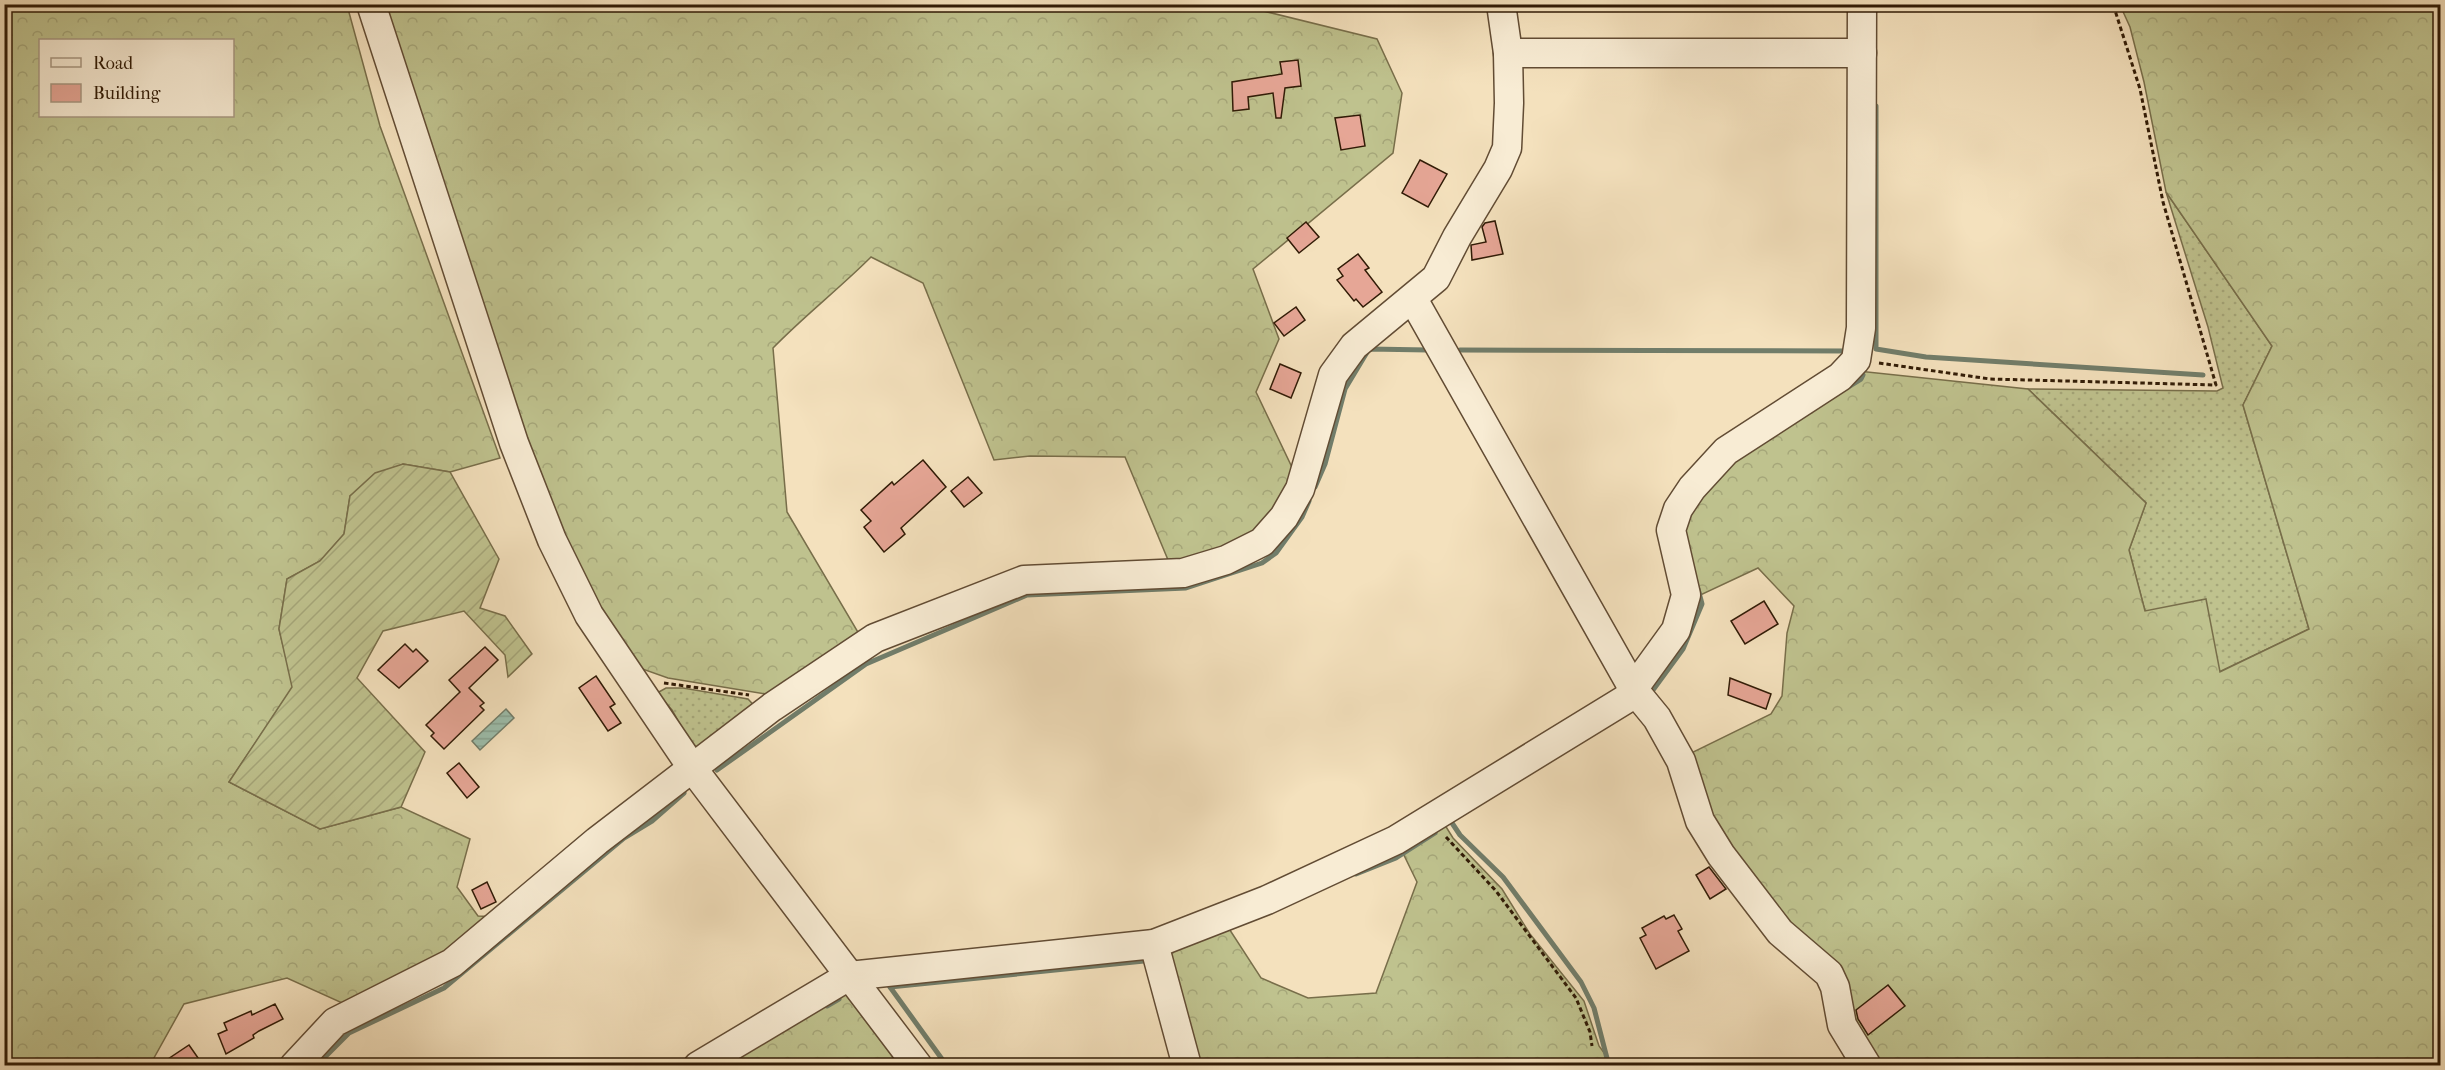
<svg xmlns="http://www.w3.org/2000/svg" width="2445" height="1070" font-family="'IM FELL French Canon',serif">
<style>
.grass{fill:url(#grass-dots);stroke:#786e4a;stroke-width:1.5}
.forest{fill:url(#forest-crowns);stroke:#786e4a;stroke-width:1.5;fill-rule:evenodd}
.garden{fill:url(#garden-furrows);stroke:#786e4a;stroke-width:1.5}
.water{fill:url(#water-rules);stroke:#717d6a;stroke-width:1.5}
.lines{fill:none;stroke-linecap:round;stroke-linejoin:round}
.stream{stroke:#717d6a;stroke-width:5}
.building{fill:#e6a696;stroke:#311b06;stroke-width:1.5}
.minor-casing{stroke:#624c34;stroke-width:31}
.path{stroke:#311b06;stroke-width:3;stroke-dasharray:4.5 3;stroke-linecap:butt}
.minor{stroke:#f8ecd4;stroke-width:28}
</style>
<defs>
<pattern id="grass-dots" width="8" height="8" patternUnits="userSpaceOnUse" patternTransform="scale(1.5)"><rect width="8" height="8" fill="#bfc28e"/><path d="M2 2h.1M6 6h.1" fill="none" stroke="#a5a679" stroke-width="1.8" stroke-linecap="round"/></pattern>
<pattern id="forest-crowns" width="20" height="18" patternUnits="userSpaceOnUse" patternTransform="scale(1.5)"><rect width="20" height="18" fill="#bfc28e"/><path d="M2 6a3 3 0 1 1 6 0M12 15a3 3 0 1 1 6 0" fill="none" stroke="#a5a679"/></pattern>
<pattern id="garden-furrows" width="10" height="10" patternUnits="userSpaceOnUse" patternTransform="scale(1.5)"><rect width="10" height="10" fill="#bfc28e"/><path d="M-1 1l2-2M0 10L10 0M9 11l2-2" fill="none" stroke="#a5a679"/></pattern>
<pattern id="water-rules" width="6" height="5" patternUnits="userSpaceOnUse" patternTransform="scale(1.5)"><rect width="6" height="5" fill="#9cbeac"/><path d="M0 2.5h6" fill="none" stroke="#87a392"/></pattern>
</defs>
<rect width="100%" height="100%" fill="#f4e1bd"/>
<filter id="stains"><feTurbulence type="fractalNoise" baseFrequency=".00333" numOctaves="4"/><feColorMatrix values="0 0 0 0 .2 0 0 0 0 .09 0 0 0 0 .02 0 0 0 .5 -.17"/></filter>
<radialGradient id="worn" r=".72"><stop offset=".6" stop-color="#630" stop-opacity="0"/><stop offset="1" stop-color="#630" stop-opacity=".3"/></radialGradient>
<g class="grass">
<polygon points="2166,192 2272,346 2243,405 2309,629 2219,672 2145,611 2129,550 2146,503 2028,389 2217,391 2223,388 2208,327"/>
<polygon points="666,688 683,688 748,699 760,712 698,756 672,710 657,693"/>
</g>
<g class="forest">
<path d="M1235 4 1377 39 1402 93 1393 153 1253 269 1279 339 1256 392 1299 482 1257 537 1171 567 1125 457 1030 456 994 460 923 283 871 257C839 289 804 316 773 348L787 512 862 639 778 696 668 678 631 665 564 543 535 470 381 5Z"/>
<path d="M5 5H347L380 126 500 458 450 472 403 464 350 496 344 534 320 561 287 579 279 629 293 687 229 782 320 829 401 807 470 839 457 887 478 916 500 917 448 959 351 1007 287 978 184 1004 150 1065 5 1066ZM40 40H232V116H40Z"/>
<polygon points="2120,5 2440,5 2440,1065 1877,1065 1859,1047 1841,988 1720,844 1685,756 1771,714 1782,696 1787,633 1794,606 1758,568 1692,599 1681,514 1711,475 1858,371 2028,389 2146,503 2129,550 2145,611 2206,599 2220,672 2309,629 2243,405 2272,346 2166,192 2144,82 2130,27"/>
<polygon points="1443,822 1453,838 1502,889 1530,934 1584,1001 1599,1046 1613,1065 1197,1065 1167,950 1226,924 1261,978 1308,998 1376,993 1417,882 1400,847"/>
<polygon points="844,992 899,1065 718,1066"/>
</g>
<polygon class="garden" points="403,464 450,472 499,559 480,608 505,616 532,654 508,677 505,655 464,611 383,631 357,678 425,752 401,807 320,829 229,782 292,687 279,629 287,579 320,561 344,534 350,496 375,473"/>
<polygon class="water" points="506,709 514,718 480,750 472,741"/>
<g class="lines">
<g class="stream">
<polyline points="1876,106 1876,349 1926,357 2203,375"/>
<polyline points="1460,350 1847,351"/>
<polyline points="1848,387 1861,379 1863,375"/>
<polyline points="1315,487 1325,464 1345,389 1369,349 1428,350"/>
<polyline points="1653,690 1683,649 1702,604 1698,589"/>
<polyline points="717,770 866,664 1027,595 1186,588 1262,563 1276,553 1302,517 1309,501"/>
<polyline points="1450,820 1460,835 1503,877 1581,982 1594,1008 1609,1066"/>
<polyline points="1356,874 1396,858 1435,833"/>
<polyline points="890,987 1144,961"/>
<polyline points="890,987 947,1066"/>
<polyline points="827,1006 839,999"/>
<polyline points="316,1066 349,1033 444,988 624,838 652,821 684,793"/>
</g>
</g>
<g class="building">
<polygon points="1298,60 1301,86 1285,88 1281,118 1276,118 1273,93 1248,97 1249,109 1233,111 1232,82 1282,74 1280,62"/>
<polygon points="1360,115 1365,146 1341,150 1335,118"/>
<polygon points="1420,160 1447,174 1428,207 1402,193"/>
<polygon points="1495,221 1503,254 1472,260 1471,245 1486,242 1482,227 1485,223"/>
<polygon points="1306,222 1319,237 1299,253 1287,238"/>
<polygon points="1358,254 1369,268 1365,270 1382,292 1363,307 1356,299 1354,301 1337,280 1343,276 1338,269"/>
<polygon points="1296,307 1305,320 1284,336 1274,323"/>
<polygon points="1280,364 1301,373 1291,398 1270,389"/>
<polygon points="923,460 946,487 901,528 905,534 884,552 864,527 871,521 861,510 892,482 894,485"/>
<polygon points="968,477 982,493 964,507 951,491"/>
<polygon points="1764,601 1778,624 1745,644 1731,621"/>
<polygon points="405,644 413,652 416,649 428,661 399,688 378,670"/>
<polygon points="485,647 498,660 469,688 484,703 480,706 484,710 444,749 431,736 434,733 426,725 460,692 449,680"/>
<polygon points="596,676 615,704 610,707 621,723 608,731 579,688"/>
<polygon points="1730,678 1771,694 1766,709 1728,695"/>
<polygon points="459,763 479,787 467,798 447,773"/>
<polygon points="1709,867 1726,889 1710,899 1696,875"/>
<polygon points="487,882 496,902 481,909 472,890"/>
<polygon points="1674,915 1682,929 1678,931 1689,951 1656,969 1640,938 1646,935 1642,928 1664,916 1666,919"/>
<polygon points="1888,985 1905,1006 1868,1035 1858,1019 1856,1010"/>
<polygon points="275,1004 283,1019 259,1031 253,1035 254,1038 226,1054 218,1034 227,1030 224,1023 251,1011 252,1015"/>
<polygon points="189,1045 203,1065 159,1065"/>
</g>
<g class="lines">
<defs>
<g id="minor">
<polyline points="371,4 514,443 552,540 589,615 693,769 918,1066"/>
<polyline points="1508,53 1862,53"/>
<polyline points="1413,299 1634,690 1657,718 1681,761 1700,821 1721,855 1780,932 1829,974 1835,987 1842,1025 1867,1066"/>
<polyline points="1154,944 1187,1066"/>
<polyline points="294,1066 335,1022 452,963 597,841 772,707 875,638 1024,580 1183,573 1226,560 1262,542 1284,517 1300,489 1333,375 1354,346 1436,278 1457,237 1498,169 1507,148 1509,103 1508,53 1501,4"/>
<polyline points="698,1066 849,976 1154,944 1267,900 1396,840 1626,699 1676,630 1686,595 1671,530 1678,509 1692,488 1726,451 1840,377 1856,360 1861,328 1862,4"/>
</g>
</defs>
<use href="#minor" class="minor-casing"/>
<g class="path">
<polyline points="1879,363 1990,379 2216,385 2163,202 2140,89 2113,4"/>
<polyline points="664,683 749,695"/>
<polyline points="1446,837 1496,891 1576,998 1590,1032 1592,1046"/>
</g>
<use href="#minor" class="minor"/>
</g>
<rect width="2445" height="1070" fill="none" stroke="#f4e1bd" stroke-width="24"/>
<rect x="6" y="6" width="2433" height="1058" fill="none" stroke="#311b06" stroke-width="3"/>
<rect x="12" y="12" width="2421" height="1046" fill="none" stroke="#311b06" stroke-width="1.5"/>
<rect x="39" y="39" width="195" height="78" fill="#f8ecd4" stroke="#a89882" stroke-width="1.5"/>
<rect x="51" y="58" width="30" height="9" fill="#f8ecd4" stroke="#a89882" stroke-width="1.5"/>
<text x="93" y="69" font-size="18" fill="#311b06">Road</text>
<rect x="51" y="84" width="30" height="18" fill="#e6a696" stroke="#a89882" stroke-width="1.5"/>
<text x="93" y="99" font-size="18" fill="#311b06">Building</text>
<rect width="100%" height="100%" filter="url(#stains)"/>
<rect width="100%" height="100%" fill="url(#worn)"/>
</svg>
